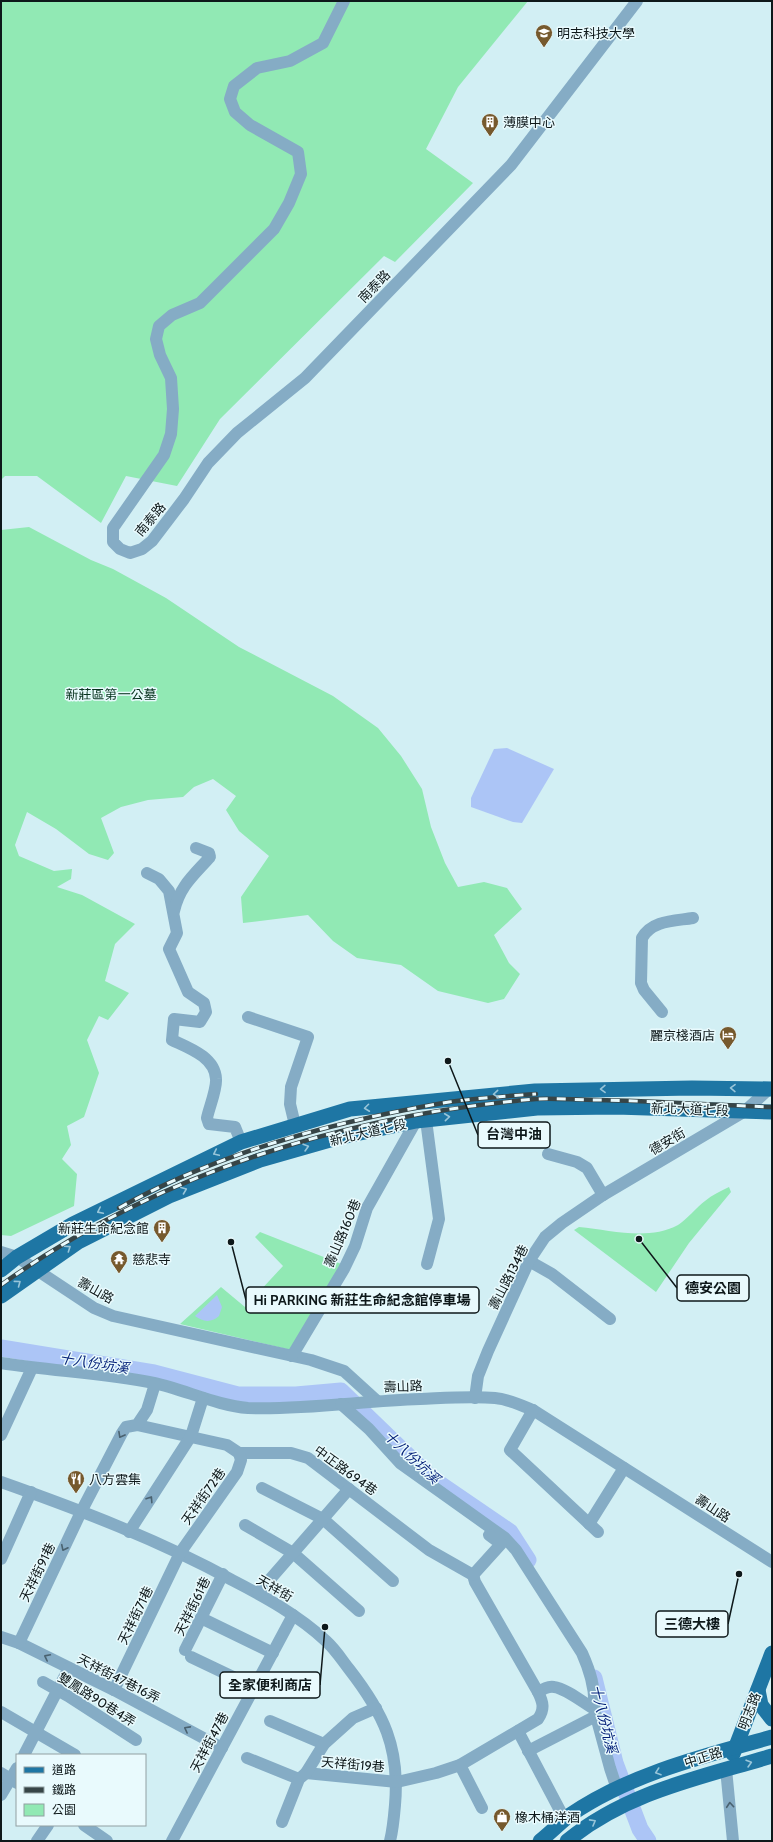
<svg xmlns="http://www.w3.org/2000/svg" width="773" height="1842" font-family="Cabin,'Noto Sans TC',sans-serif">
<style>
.green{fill:#91e9b4}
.water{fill:#acc5f6}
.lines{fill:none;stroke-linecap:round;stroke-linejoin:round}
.river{stroke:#acc5f6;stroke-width:17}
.minor{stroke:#85acc5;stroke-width:12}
.major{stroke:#1e76a4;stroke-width:15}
.rail-casing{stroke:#374547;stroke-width:4.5}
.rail{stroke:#e9fafd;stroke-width:3;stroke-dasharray:9;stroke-linecap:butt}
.oneway{stroke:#98c5d9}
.oneway2{stroke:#4a6270}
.labels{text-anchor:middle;stroke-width:3;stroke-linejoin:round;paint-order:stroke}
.poi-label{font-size:13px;fill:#0e181a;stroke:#e9fafd;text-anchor:start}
.street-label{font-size:13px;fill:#0e181a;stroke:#e9fafd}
.park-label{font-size:13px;fill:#05321c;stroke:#e9fafd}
.water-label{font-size:14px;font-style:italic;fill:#011d77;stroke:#e9fafd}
.leader{fill:none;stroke:#0e181a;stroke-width:1.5}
.callout-dot{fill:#0e181a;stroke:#e9fafd;stroke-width:1.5}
.callout{fill:#e9fafd;stroke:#0e181a;stroke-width:1.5}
.callout-label{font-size:14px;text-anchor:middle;font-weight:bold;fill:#0e181a}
</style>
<rect width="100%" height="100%" fill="#d2eff4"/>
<g class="green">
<polygon points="1,1 528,1 458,87 426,149 473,183 395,262 384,256 220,419 177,486 126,476 101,523 37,476 5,476 1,480"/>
<polygon points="29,527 91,560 113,569 166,598 239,647 333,696 378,728 401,756 422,789 431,827 445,863 458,887 484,882 507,888 522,909 494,935 509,963 520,974 504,999 488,1003 438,991 401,965 357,958 333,941 308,915 243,923 241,897 269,856 239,831 226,810 236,796 213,779 194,787 183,797 148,800 121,807 101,818 114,853 108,860 89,854 56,829 27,812 15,845 19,856 54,871 72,869 71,879 57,887 82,895 135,924 115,944 105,981 129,993 108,1020 99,1016 87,1040 99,1073 84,1117 67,1126 71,1145 62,1159 77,1174 74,1206 11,1236 1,1235 1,530"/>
<path d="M729 1187 731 1192 689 1243 656 1292 574 1230 579 1227C611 1230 648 1241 678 1225 685 1221 698 1206 705 1201 712 1195 721 1191 729 1187Z"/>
<polygon points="260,1232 344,1265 291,1350 180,1324 221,1287 245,1307 283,1266 255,1237"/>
</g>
<g class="water">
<polygon points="507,748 554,769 522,823 513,822 471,807 471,798 494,749"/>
<path d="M217 1295 222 1307 219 1316C211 1323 203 1322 195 1316Z"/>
</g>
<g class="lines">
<g class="river">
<polyline points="1,1348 154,1373 238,1395 296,1395 341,1391 431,1478 510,1532 528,1560"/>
<polyline points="594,1678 615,1763 640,1829 648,1841"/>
</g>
<g class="minor">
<polyline points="344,1 323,43 290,61 257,68 234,86 230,99 235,112 250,125 298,152 301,174 289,203 274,229 200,303 172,315 159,326 156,339 160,355 171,378 173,409 171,434 164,455 113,528 113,542 120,549 130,553 142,549 152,541 184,499 208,463 237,433 305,378 511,165 637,1"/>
<path d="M147 873 159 879 169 891 177 933 169 949 188 992 204 1003 206 1012 200 1022 174 1019 172 1040C189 1048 215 1057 216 1079 217 1089 209 1108 207 1118L209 1124 235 1127 241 1142"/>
<path d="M174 911C180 886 193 876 210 857L209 853 196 848"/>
<path d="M662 1012 644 990 641 983 642 938C652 920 675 921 693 918"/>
<polyline points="248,1017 308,1037 291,1087 290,1104 295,1125"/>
<polyline points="426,1120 439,1219 427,1264"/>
<polyline points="548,1154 577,1162 587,1168 603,1195"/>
<polyline points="1,1252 17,1257 94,1308 113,1316 311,1360 344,1371 377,1401"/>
<polyline points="529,1261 552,1274 610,1319"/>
<polyline points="292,1356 344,1269 355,1246 367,1208 416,1121"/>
<path d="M1 1363C52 1371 103 1373 154 1383 183 1389 218 1406 248 1408 305 1410 362 1401 420 1399 445 1398 471 1396 495 1398 508 1399 521 1405 533 1410L772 1562"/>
<polyline points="475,1398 478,1376 488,1351 529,1261 545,1237 562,1223 603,1195 745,1111 769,1089"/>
<path d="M341 1404 369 1429 400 1463 505 1538 516 1550 582 1653C590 1671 596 1689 594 1709"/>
<polyline points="533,1410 510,1450 598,1532"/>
<path d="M137 1425 227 1445 239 1453H291L308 1458 429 1550 473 1575 475 1582 538 1692C543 1689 548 1686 554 1687 565 1688 584 1703 594 1709L610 1768 617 1789"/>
<polyline points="1,1435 32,1368"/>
<path d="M1 1482C80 1510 159 1540 232 1580 265 1597 298 1615 326 1641 335 1649 342 1660 349 1669 384 1714 400 1748 395 1805 394 1817 393 1829 390 1841"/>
<polyline points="262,1488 323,1519 393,1581"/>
<polyline points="589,1524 624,1468"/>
<polyline points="245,1525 293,1553 359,1611"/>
<polyline points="129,1532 191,1436 203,1398"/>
<polyline points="1,1559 31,1492"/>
<polyline points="473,1575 501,1544 489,1535"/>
<polyline points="258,1593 349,1489"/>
<polyline points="201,1618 273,1653"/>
<polyline points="1,1637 19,1643 114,1690 222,1748"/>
<polyline points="19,1643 81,1512 122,1433 126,1427 137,1425 147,1410 155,1384"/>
<polyline points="185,1650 223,1574"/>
<polyline points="191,1657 254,1687"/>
<polyline points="43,1682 68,1696 136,1740"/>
<polyline points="114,1690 180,1553 237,1472 241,1460 239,1453"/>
<polyline points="1,1712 75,1755"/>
<polyline points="270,1721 324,1744"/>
<polyline points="518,1731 565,1820"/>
<polyline points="528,1751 596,1716"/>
<polyline points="24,1755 69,1668"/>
<polyline points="247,1758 299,1779"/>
<polyline points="460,1765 482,1808"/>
<polyline points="726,1769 733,1841"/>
<polyline points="1,1773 17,1783"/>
<path d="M306 1773 397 1782 436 1773 460 1765 538 1719C545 1709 543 1702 538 1692"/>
<polyline points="1,1795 17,1768"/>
<polyline points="282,1822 299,1779 306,1773 324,1744 353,1718 376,1708"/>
<polyline points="84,1825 107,1841"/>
<polyline points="37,1841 48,1825"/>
<polyline points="172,1841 293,1615"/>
</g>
<g class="major">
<polyline points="1,1270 17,1257 73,1224 241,1142 350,1109 535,1091 692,1088 772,1089"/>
<polyline points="1,1296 78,1242 169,1196 260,1160 337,1138 416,1121 537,1108 616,1107 772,1112"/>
<polyline points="758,1690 761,1705 772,1719"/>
<polyline points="733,1754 772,1653"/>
<path d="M540 1841C550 1833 560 1823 570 1815 630 1774 703 1756 772 1737"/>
<path d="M567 1841C627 1792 699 1778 772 1756"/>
</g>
<defs>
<g id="rail">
<path d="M119 1208C220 1152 335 1121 449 1102 478 1098 507 1096 536 1094"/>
<path d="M1 1285C158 1173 345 1115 536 1099 556 1098 577 1100 597 1100 655 1101 714 1105 772 1107"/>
</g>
</defs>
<use href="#rail" class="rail-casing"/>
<use href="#rail" class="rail"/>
</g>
<defs><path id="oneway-chevron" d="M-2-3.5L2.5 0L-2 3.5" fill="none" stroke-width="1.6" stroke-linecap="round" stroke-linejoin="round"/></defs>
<g class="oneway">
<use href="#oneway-chevron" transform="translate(733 1088) rotate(-179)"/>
<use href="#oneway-chevron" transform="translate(603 1089) rotate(179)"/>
<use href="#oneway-chevron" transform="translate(496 1094) rotate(175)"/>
<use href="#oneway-chevron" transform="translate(367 1108) rotate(173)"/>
<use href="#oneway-chevron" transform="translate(447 1117) rotate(-6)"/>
<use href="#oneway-chevron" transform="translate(306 1147) rotate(-16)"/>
<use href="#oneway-chevron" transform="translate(216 1153) rotate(155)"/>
<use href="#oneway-chevron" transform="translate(184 1190) rotate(-21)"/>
<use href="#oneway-chevron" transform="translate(100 1211) rotate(154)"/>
<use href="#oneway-chevron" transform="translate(68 1248) rotate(-34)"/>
<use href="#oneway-chevron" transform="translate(18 1283) rotate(-37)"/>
<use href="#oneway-chevron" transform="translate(749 1763) rotate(-16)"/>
<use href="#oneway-chevron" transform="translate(658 1772) rotate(161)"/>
<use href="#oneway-chevron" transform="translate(593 1822) rotate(-29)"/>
</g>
<g class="oneway2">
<use href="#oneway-chevron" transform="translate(121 1435) rotate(119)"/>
<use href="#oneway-chevron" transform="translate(150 1499) rotate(-57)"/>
<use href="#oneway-chevron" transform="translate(64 1548) rotate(116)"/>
<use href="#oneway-chevron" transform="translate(47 1657) rotate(-153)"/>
<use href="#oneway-chevron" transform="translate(187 1729) rotate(-152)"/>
<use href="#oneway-chevron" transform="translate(730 1805) rotate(-95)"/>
</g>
<defs>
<symbol id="university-pin" viewBox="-11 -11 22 30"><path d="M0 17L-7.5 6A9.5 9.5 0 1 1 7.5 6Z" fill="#76592d" stroke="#e9fafd"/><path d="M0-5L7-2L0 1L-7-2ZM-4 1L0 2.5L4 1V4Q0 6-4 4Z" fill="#fff"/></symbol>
<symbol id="building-pin" viewBox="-11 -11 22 30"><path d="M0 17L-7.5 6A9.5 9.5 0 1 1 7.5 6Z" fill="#76592d" stroke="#e9fafd"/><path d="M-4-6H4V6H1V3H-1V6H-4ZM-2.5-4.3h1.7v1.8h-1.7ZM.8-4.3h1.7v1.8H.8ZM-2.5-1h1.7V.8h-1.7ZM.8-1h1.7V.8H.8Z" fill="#fff"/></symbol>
<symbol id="hotel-pin" viewBox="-11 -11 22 30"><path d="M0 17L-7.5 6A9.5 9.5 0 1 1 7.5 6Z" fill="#76592d" stroke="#e9fafd"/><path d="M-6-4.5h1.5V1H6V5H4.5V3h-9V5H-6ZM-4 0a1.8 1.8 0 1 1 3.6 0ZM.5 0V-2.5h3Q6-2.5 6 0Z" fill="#fff"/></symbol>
<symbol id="temple-pin" viewBox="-11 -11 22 30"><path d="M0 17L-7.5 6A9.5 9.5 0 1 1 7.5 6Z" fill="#76592d" stroke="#e9fafd"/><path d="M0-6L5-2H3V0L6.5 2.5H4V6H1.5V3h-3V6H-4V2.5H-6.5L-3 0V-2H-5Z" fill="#fff"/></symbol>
<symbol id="restaurant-pin" viewBox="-11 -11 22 30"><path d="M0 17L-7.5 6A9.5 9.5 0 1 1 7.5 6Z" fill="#76592d" stroke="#e9fafd"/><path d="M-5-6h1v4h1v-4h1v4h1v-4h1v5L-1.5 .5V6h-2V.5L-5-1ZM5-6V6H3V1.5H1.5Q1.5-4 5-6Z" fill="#fff"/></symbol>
<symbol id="shop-pin" viewBox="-11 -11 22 30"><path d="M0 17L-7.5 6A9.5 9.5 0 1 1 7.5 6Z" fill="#76592d" stroke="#e9fafd"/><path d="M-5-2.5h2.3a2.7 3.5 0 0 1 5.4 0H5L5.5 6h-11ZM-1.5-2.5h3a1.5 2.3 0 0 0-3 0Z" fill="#fff"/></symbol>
</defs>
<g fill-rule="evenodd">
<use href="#university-pin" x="534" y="23" width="20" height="27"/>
<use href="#building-pin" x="480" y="112" width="20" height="27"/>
<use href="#hotel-pin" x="718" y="1025" width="20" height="27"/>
<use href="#building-pin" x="152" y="1218" width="20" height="27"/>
<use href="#temple-pin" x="109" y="1249" width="20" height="27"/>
<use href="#restaurant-pin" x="66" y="1469" width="20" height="27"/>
<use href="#shop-pin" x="492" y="1807" width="20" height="27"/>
</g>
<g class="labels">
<g class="poi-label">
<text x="557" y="38">明志科技大學</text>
<text x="503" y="127">薄膜中心</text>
<text x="715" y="1040" text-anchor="end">麗京棧酒店</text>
<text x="149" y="1233" text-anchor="end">新莊生命紀念館</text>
<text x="132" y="1264">慈悲寺</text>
<text x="89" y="1484">八方雲集</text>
<text x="515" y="1822">橡木桶洋酒</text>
</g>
<g class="street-label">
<text transform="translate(374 286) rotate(-46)" y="5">南泰路</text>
<text transform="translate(150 519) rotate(-50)" y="5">南泰路</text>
<text transform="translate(690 1109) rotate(2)" y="5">新北大道七段</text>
<text transform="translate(368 1132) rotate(-13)" y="5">新北大道七段</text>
<text transform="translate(667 1141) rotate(-31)" y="5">德安街</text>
<text transform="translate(342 1233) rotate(-67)" y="5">壽山路160巷</text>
<text transform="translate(508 1277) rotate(-63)" y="5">壽山路134巷</text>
<text transform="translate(96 1290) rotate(29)" y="5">壽山路</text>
<text transform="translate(403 1386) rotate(-2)" y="5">壽山路</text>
<text transform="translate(346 1470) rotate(36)" y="5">中正路694巷</text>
<text transform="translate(203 1496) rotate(-55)" y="5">天祥街72巷</text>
<text transform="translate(713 1508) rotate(33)" y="5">壽山路</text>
<text transform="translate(37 1572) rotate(-64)" y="5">天祥街91巷</text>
<text transform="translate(275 1588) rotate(30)" y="5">天祥街</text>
<text transform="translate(192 1606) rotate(-64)" y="5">天祥街61巷</text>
<text transform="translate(135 1615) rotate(-64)" y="5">天祥街71巷</text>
<text transform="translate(119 1678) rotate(27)" y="5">天祥街47巷16弄</text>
<text transform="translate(97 1699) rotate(32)" y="5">雙鳳路90巷4弄</text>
<text transform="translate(749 1711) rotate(-69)" y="5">明志路</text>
<text transform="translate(209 1742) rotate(-62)" y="5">天祥街47巷</text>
<text transform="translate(703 1757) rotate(-18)" y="5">中正路</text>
<text transform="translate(353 1764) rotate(5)" y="5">天祥街19巷</text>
</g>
<g class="park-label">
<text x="111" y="699">新莊區第一公墓</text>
</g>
<g class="water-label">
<text transform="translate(94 1363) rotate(9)" y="5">十八份坑溪</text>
<text transform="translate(412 1457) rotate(43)" y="5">十八份坑溪</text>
<text transform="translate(604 1719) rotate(76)" y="5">十八份坑溪</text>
</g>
</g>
<path class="leader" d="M448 1061L478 1135M639 1239L677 1288M231 1242L246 1300M739 1574L728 1624M325 1627L320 1685"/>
<g class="callout-dot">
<circle cx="448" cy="1061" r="4"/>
<circle cx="639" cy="1239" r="4"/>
<circle cx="231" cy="1242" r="4"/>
<circle cx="739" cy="1574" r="4"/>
<circle cx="325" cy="1627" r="4"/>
</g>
<g class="callout">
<rect x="478" y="1122" width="72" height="26" rx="4"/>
<rect x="677" y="1275" width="72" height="26" rx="4"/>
<rect x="246" y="1287" width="233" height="26" rx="4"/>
<rect x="656" y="1611" width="72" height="26" rx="4"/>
<rect x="220" y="1672" width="100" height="26" rx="4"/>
</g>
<g class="callout-label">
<text x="514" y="1139">台灣中油</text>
<text x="713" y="1293">德安公園</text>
<text x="362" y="1305">Hi PARKING 新莊生命紀念館停車場</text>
<text x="692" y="1629">三德大樓</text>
<text x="270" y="1690">全家便利商店</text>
</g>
<rect width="773" height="1842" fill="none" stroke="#0e181a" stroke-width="4"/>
<rect x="16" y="1754" width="130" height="72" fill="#e9fafd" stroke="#91a0a2"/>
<rect x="24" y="1767" width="20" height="6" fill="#1e76a4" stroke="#91a0a2"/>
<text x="52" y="1774" font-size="12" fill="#0e181a">道路</text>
<rect x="24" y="1787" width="20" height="6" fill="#374547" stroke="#91a0a2"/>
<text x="52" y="1794" font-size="12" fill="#0e181a">鐵路</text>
<rect x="24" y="1804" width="20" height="12" fill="#91e9b4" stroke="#91a0a2"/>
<text x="52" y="1814" font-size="12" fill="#0e181a">公園</text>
</svg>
